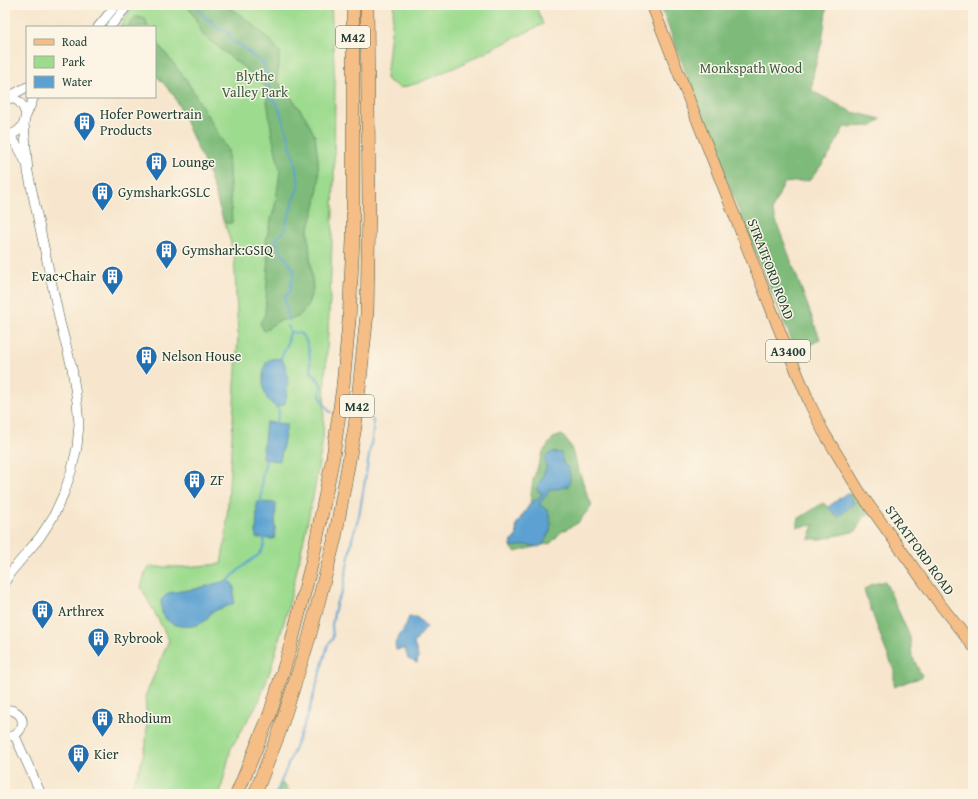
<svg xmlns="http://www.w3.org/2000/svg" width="978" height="799" font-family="'Gentium Book Plus',serif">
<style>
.green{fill:#9ddb8f;stroke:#5e8c62}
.forest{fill:#7ebb7a;stroke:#4e7c57}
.water{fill:#5ca1d1;stroke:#3e6f82}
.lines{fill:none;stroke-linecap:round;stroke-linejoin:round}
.stream{stroke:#5ca1d1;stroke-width:2}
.minor-casing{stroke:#3f564b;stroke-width:10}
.major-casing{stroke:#3f564b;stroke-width:12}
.highway-casing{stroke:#3f564b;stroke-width:14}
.minor{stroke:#fff;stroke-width:9}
.major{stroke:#f5be86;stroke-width:11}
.highway{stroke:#f5be86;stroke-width:13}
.labels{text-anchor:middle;stroke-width:3;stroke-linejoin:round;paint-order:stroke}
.shield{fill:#fcf5e5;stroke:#617469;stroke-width:1}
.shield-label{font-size:13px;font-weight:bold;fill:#1f3d34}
.park-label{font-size:14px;fill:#385d46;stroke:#fcf5e5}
.poi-label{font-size:14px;fill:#1f3d34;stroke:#fcf5e5;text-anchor:start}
.street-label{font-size:14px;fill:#1f3d34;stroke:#fcf5e5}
</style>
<rect width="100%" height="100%" fill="#fcf5e5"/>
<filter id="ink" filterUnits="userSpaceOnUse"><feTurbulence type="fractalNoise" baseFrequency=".025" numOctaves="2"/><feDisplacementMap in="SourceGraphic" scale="8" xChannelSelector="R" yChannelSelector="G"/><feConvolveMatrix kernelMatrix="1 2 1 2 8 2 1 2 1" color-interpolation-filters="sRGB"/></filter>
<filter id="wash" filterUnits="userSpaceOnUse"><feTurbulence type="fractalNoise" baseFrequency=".012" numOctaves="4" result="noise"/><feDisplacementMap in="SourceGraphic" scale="16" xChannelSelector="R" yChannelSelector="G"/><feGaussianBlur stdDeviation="0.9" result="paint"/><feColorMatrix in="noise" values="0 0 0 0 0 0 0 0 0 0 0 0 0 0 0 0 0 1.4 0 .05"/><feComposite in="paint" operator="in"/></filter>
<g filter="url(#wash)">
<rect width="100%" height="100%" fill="#f7e6cd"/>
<g class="green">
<polygon points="133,5 331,5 335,83 334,181 330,299 325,382 323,439 315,487 303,543 290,600 272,665 259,701 231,748 220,794 128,794 140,767 146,744 147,721 145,697 169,640 141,587 146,571 150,567 184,567 221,564 226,536 238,336 234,253 210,176 174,95 155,74 155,27 120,27"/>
<polygon points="394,5 535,5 543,24 458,66 418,83 400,88 386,79"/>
</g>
<g class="forest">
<polygon points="187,5 221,5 232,9 245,18 269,39 280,52 277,81 294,101 306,118 315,136 318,159 319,180 316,204 308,231 313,289 307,307 298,317 278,321 264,331 260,323 265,314 268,266 266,240 276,201 280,171 272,135 265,86 248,71 203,35 194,16"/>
<polygon points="660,5 827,5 822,42 813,74 812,91 852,112 881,119 873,126 844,127 830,154 810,180 784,183 772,210 820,339 797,353 743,222"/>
<polygon points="136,17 145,18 148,27 129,27 130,22"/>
<polygon points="155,40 187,81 228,150 232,223 224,223 210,176 174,95 155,74"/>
<polygon points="562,435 570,445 588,497 592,505 578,523 561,532 551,543 515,552 511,547 512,541 517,535 516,525 530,504 533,480 543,452 553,438"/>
<path d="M848 494H856L869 514 863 517 856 531 822 539H809L814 525 798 527V519L823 503C829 507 833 512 838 517L854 503Z"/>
<polygon points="885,581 910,637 912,657 913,658 922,676 917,679 909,681 894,687 894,670 884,646 864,590 870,585"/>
<polygon points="281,782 293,794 275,794"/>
</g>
<g class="water">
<path d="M281 358C291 371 288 389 285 404L276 407C274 405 271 403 269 401 262 395 260 366 269 360 272 358 278 359 281 358Z"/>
<polygon points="266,422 287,424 280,461 262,459"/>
<polygon points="552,452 561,453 563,463 568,468 570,475 570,481 568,486 557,489 550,489 546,496 539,504 548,511 551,522 550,531 544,543 539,547 527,545 511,547 512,541 517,535 516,525 530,504 543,494 536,490 546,469 545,457"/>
<polygon points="845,494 848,494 854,503 838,517 828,507"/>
<polygon points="257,502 276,503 275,535 274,539 256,538"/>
<path d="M229 580 234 586V603L228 606 211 612C210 614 208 618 206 620 195 630 167 629 162 612 161 609 161 603 161 600L168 593 195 589Z"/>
<polygon points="409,617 417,617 427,627 414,643 418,656 417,663 408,659 405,649 396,650 395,643 405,627"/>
</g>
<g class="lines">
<g class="stream">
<polyline points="196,5 206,19 212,21 217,28 228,32 231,41 241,45 253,56 264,63 270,97 277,103 289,139 296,168 299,185 294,198 285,228 283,233 277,237 276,240 281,252 294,270 290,291 285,297 287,314 289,321"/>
<polyline points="288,326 290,332 299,333 303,336 306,341 309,350 311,371 320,382 322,388 320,393 320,396 329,411 331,412"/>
<polyline points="281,358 287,345 290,332"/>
<polyline points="275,423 278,418 279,411 276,407"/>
<polyline points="261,502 262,476 266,460"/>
<polyline points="264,543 265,538"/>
<path d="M229 580C234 574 240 569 246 564 253 558 262 555 264 545"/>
<polyline points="282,794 278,789 307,718 328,645 333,638 332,625 334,613 337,601 342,593 344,584 352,539 359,516 373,432 373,421 371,418"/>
</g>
</g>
</g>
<g filter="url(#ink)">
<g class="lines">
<defs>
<g id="minor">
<polyline points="98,27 116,5"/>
<polyline points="110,27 128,5"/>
<polyline points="5,97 14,99 18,101 22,105 26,114 24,123 28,172 60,322 72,368 77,402 79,424 77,447 72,469 64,493 53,517 40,537 10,573 5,582"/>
<polyline points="8,97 27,87"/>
<polyline points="26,116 34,97"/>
<path d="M5 135C14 135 20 131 24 123"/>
<path d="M8 135C16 142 21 151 25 161"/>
<path d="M5 710C15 708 26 717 21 728 20 731 17 733 15 736H5"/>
<polyline points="15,736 41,794"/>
</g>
<polyline id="major" points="652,5 781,334 810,404 823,431 861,494 939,603 973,646"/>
<g id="highway">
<polyline points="237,794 270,714 290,648 312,562 333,457 343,386 349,321 353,240 353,5"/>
<polyline points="255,794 279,733 309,638 335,538 355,427 367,314 369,205 367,5"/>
</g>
</defs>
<use href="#minor" class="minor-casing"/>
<use href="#major" class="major-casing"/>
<use href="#highway" class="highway-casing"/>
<use href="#minor" class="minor"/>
<use href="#major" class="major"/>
<use href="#highway" class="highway"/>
</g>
</g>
<defs>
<symbol id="building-pin" viewBox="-11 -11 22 30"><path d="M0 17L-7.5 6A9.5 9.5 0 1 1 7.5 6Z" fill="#1f6fb2" stroke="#fcf5e5"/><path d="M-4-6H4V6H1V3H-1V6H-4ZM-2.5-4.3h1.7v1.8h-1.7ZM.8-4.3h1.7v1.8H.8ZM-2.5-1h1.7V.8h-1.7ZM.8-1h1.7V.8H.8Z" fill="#fff"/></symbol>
</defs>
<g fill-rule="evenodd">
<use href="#building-pin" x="72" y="110" width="25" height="34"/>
<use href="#building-pin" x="144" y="150" width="25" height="34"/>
<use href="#building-pin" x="90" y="180" width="25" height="34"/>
<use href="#building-pin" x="154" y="238" width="25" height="34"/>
<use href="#building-pin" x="100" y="264" width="25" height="34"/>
<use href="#building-pin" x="134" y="344" width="25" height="34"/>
<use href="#building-pin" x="182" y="468" width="25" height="34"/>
<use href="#building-pin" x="30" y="598" width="25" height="34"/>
<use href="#building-pin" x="86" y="626" width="25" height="34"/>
<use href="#building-pin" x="90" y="706" width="25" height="34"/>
<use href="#building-pin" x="66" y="742" width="25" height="34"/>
</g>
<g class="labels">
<g class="shield">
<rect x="336" y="26" width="34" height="22" rx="3"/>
<rect x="766" y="340" width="44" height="22" rx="3"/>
<rect x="340" y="395" width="34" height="22" rx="3"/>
</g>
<g class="shield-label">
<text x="353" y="42">M42</text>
<text x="788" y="356">A3400</text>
<text x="357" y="411">M42</text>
</g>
<g class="park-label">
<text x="751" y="73">Monkspath Wood</text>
<text x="255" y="81">Blythe<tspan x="255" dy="16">Valley Park</tspan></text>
</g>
<g class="poi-label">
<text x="100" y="119">Hofer Powertrain<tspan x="100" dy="16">Products</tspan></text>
<text x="172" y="167">Lounge</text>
<text x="118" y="197">Gymshark:GSLC</text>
<text x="182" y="255">Gymshark:GSIQ</text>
<text x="96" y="281" text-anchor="end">Evac+Chair</text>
<text x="162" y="361">Nelson House</text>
<text x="210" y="485">ZF</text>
<text x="58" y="616">Arthrex</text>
<text x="114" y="643">Rybrook</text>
<text x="118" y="723">Rhodium</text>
<text x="94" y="759">Kier</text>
</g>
<g class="street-label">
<text transform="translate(771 269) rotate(69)" y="5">STRATFORD ROAD</text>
<text transform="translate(920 550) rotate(54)" y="5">STRATFORD ROAD</text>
</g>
</g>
<rect width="978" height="799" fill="none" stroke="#fcf5e5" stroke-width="20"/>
<rect x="26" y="26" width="130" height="72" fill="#fcf5e5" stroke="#a4ab9e"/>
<rect x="34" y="39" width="20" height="6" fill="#f5be86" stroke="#a4ab9e"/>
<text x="62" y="46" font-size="12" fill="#1f3d34">Road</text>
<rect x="34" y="56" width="20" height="12" fill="#9ddb8f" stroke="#a4ab9e"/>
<text x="62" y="66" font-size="12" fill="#1f3d34">Park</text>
<rect x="34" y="76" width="20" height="12" fill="#5ca1d1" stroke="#a4ab9e"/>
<text x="62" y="86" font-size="12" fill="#1f3d34">Water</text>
</svg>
